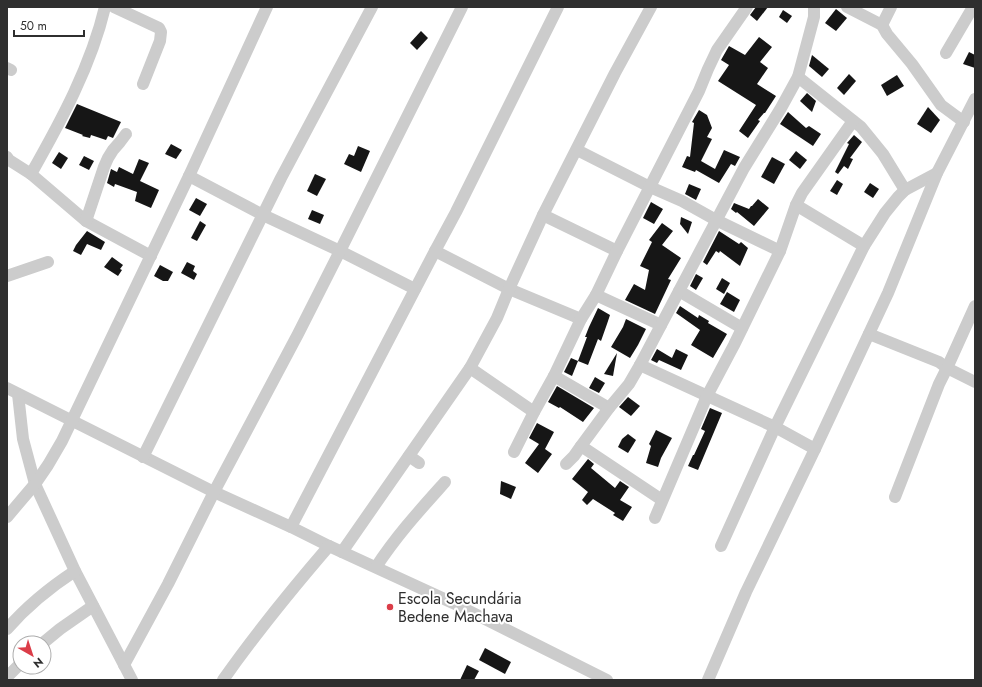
<svg xmlns="http://www.w3.org/2000/svg" width="982" height="687" font-family="Jost,sans-serif">
<style>
.building{fill:#161616}
.lines{fill:none;stroke-linecap:round;stroke-linejoin:round}
.minor{stroke:#ccc;stroke-width:12}
.poi-dot{fill:#db3d48;stroke:#fff;stroke-width:1.5}
.labels{text-anchor:middle;stroke-width:4;stroke-linejoin:round;paint-order:stroke}
.poi-label{font-size:16px;fill:#2f2f2f;stroke:#fff;text-anchor:start}
</style>
<rect width="100%" height="100%" fill="#fff"/>
<g class="building">
<polygon points="756,7 768,7 757,21 750,15"/>
<polygon points="836,9 847,18 836,31 825,23"/>
<polygon points="783,10 792,16 787,23 779,17"/>
<polygon points="421,31 428,38 417,50 410,43"/>
<polygon points="759,37 772,47 760,62 768,68 757,84 776,96 765,113 764,113 758,120 760,121 748,138 739,131 756,105 718,81 729,65 721,60 729,46 745,55"/>
<polygon points="969,52 975,55 975,68 963,64"/>
<polygon points="812,55 829,69 822,77 809,66"/>
<polygon points="849,74 856,81 844,95 837,88"/>
<polygon points="897,75 904,86 887,96 881,85"/>
<polygon points="807,93 816,101 812,112 800,101"/>
<polygon points="77,104 121,122 113,138 108,136 106,140 91,135 90,138 82,136 83,135 65,128"/>
<polygon points="928,107 940,120 931,133 917,124"/>
<polygon points="699,110 707,115 712,128 707,137 712,139 701,161 715,169 724,150 740,157 735,166 731,164 719,183 696,170 695,172 682,167 687,156 690,157 694,123 692,122"/>
<polygon points="788,112 806,128 809,126 821,134 813,146 780,124"/>
<polygon points="854,135 862,142 850,158 853,159 848,169 844,166 838,174 835,172 849,144 847,143"/>
<polygon points="171,144 182,150 176,159 165,154"/>
<polygon points="358,146 370,151 361,172 344,164 349,154 354,156"/>
<polygon points="796,151 807,160 800,169 789,160"/>
<polygon points="59,152 68,158 61,169 52,163"/>
<polygon points="84,156 94,161 89,170 79,165"/>
<polygon points="772,157 785,164 774,184 761,177"/>
<polygon points="139,159 149,163 140,181 159,190 151,208 135,201 137,192 115,184 114,187 107,183 111,169 117,172 119,167 133,174"/>
<polygon points="315,174 326,179 317,196 307,191"/>
<polygon points="837,180 843,184 837,195 830,191"/>
<polygon points="870,183 879,189 873,198 864,192"/>
<polygon points="689,184 701,189 696,200 685,194"/>
<polygon points="196,198 207,204 200,216 189,210"/>
<polygon points="758,199 769,208 754,226 737,212 736,213 731,209 734,203 749,209 751,206 752,206"/>
<polygon points="651,202 663,209 654,224 643,218"/>
<polygon points="312,210 324,215 320,224 308,219"/>
<polygon points="681,217 692,222 688,234 680,224"/>
<polygon points="200,221 206,225 197,241 191,238"/>
<polygon points="662,223 673,231 662,245 681,258 668,279 671,280 655,314 625,300 634,284 645,290 649,270 640,266 652,242 649,240"/>
<polygon points="87,231 105,242 101,250 87,244 81,255 73,251 76,245"/>
<polygon points="719,231 739,244 741,242 748,248 740,266 720,251 719,253 716,251 707,265 703,262"/>
<polygon points="112,257 123,265 120,269 122,270 118,276 104,267"/>
<polygon points="187,262 195,266 193,271 197,274 194,280 181,273"/>
<polygon points="160,265 173,272 168,281 163,281 154,276"/>
<polygon points="696,274 703,278 696,290 690,286"/>
<polygon points="722,278 730,283 724,294 716,289"/>
<polygon points="727,292 740,300 734,312 720,304"/>
<polygon points="680,306 698,318 699,315 709,321 708,323 727,334 713,358 691,345 700,330 676,313"/>
<polygon points="598,308 610,315 607,324 601,341 598,339 588,365 578,361 587,337 585,337 589,327"/>
<polygon points="626,319 646,329 638,345 630,358 611,347 623,327"/>
<polygon points="657,349 672,358 676,349 688,355 681,370 659,360 657,363 651,360"/>
<polygon points="617,353 613,376 604,374"/>
<polygon points="571,358 578,361 572,376 564,372"/>
<polygon points="595,377 605,383 599,393 589,388"/>
<polygon points="557,386 594,408 583,422 560,407 559,408 548,402"/>
<polygon points="628,397 640,406 631,416 619,407"/>
<polygon points="710,408 722,413 698,470 688,466 693,455 694,455 705,431 701,429"/>
<polygon points="537,423 554,432 545,449 552,454 538,473 525,463 539,444 529,438"/>
<polygon points="656,430 672,438 661,458 658,467 646,463 651,446 649,444"/>
<polygon points="628,434 636,440 628,453 618,447 622,439"/>
<polygon points="588,459 594,464 591,468 615,488 620,481 629,487 620,500 632,507 623,521 613,515 615,513 593,499 587,505 582,500 588,492 572,479"/>
<polygon points="501,481 516,487 511,499 500,494"/>
<polygon points="485,648 511,662 505,674 479,660"/>
<polygon points="467,665 479,671 474,680 460,680"/>
</g>
<g class="lines">
<g class="minor">
<polyline points="114,7 159,28 161,32 160,41 143,84"/>
<polyline points="847,7 882,25 887,34 912,64 941,105 964,122"/>
<polyline points="882,25 891,7"/>
<polyline points="946,53 973,7"/>
<polyline points="7,68 11,70"/>
<polyline points="798,77 861,127 883,154 905,190"/>
<polyline points="577,150 650,187 682,201 716,220 780,251"/>
<polyline points="7,157 9,160 31,174 86,221 151,256"/>
<path d="M31 174C61 121 91 66 105 7"/>
<polyline points="189,176 263,215 340,251 415,289"/>
<polyline points="796,205 864,246"/>
<polyline points="543,215 617,251"/>
<polyline points="86,221 104,167 108,158 113,150 120,142 126,134"/>
<polyline points="435,251 509,289 581,319"/>
<polyline points="7,276 48,262"/>
<polyline points="679,291 742,328"/>
<polyline points="596,295 661,325"/>
<polyline points="869,334 939,362 947,368 975,382"/>
<polyline points="640,365 775,427 815,449"/>
<polyline points="470,368 534,412"/>
<polyline points="554,376 609,408"/>
<polyline points="7,388 214,492 291,527 329,546 453,603 607,680"/>
<polyline points="18,394 23,439 35,484 75,571 132,680"/>
<polyline points="581,446 662,500"/>
<polyline points="514,452 534,412 554,376 581,319 596,295 617,251 699,91 708,69 717,50 747,7"/>
<polyline points="409,456 419,463"/>
<polyline points="143,457 281,178 372,7"/>
<polyline points="566,464 574,456 581,446 609,408 629,384 640,365 679,291 744,168 781,108 798,77 814,17 814,7"/>
<polyline points="895,497 939,384 947,368 975,306"/>
<polyline points="7,517 35,484 48,465 62,441 189,176 267,7"/>
<polyline points="655,518 707,396 734,345 780,251 796,205 802,193 853,121"/>
<polyline points="291,527 435,251 456,212 558,7"/>
<polyline points="721,546 775,427 864,246 885,213 898,197 905,190 937,173"/>
<polyline points="342,552 470,368 497,318 509,289 543,215 615,73 651,7"/>
<path d="M376 567C397 535 420 510 445 482"/>
<path d="M7 629C27 606 49 588 75 571"/>
<polyline points="43,643 60,629 93,606"/>
<polyline points="124,665 168,584 214,492 298,334 340,251 462,7"/>
<polyline points="7,677 20,664"/>
<path d="M223 680C256 633 292 589 329 546"/>
<polyline points="708,680 746,592 815,449 888,293 937,173 975,99"/>
</g>
</g>
<circle class="poi-dot" cx="390" cy="607" r="4"/>
<g class="labels">
<g class="poi-label">
<text x="398" y="604">Escola Secundária<tspan x="398" dy="18">Bedene Machava</tspan></text>
</g>
</g>
<rect width="982" height="687" fill="none" stroke="#2f2f2f" stroke-width="16"/>
<g transform="translate(32 655) rotate(141)"><circle r="19" fill="#ffffff" stroke="#acacac"/>
<path d="M0-3L7 15L0 10L-7 15Z" fill="#db3d48"/>
<text y="-6" font-size="11" font-weight="bold" text-anchor="middle" fill="#2f2f2f">N</text>
</g>
<path d="M14 30v6h70v-6" fill="none" stroke="#2f2f2f" stroke-width="2"/>
<text x="20" y="30" font-size="12" fill="#2f2f2f" stroke="#ffffff" stroke-width="3" paint-order="stroke">50 m</text>
</svg>
